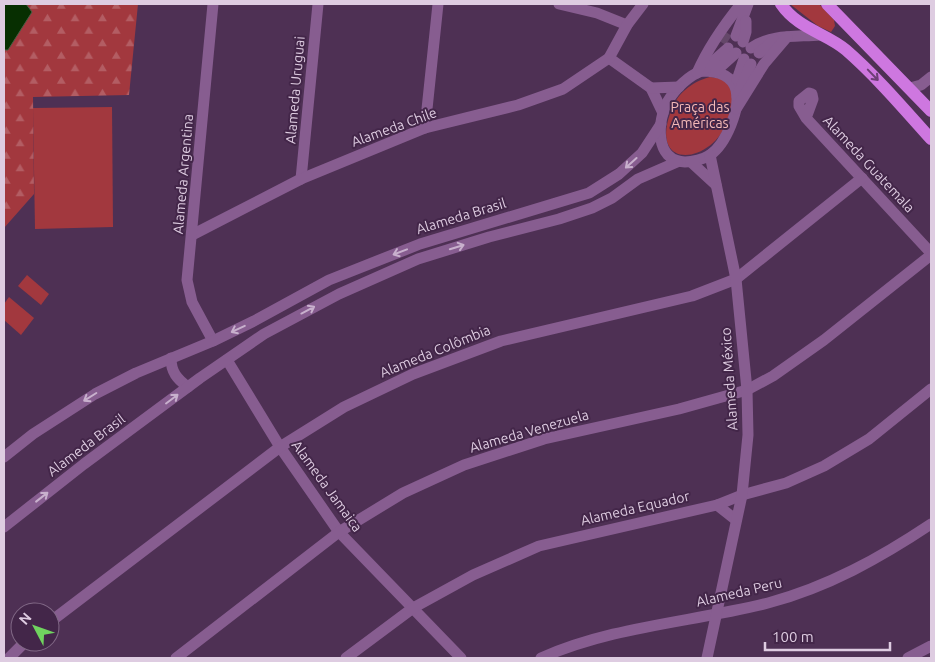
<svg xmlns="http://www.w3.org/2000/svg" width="935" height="662" font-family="Ubuntu,sans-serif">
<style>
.green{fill:#a2383e}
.forest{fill:url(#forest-firs)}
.water{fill:#072f01;stroke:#485e44}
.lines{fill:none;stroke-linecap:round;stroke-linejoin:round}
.minor-tunnel{stroke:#644769;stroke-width:11;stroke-dasharray:11 5.5;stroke-linecap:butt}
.minor{stroke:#875d90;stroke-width:11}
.major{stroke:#ce77e0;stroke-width:12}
.oneway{stroke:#6d3e76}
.oneway2{stroke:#c8b0cd}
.labels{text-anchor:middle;stroke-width:4;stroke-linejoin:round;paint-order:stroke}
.street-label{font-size:14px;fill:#decce1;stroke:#432649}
.park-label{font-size:14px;fill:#f4b9b7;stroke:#432649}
</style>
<defs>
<pattern id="forest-firs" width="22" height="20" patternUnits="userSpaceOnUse" patternTransform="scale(1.25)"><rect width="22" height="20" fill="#a2383e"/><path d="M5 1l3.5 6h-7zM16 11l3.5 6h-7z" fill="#b35d63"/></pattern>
</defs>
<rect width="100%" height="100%" fill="#4e3054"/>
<g class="green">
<polygon points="790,4 819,4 834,20 835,26 831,32 818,26"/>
<path d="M710 77 725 79C727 83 731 88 732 92 734 101 732 110 729 118 713 165 650 171 670 114 676 94 691 82 710 77Z"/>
<polygon points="112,107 113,227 35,229 33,108"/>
<polygon points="27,275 49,294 41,305 18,286"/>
<polygon points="9,297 34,318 21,335 4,320 4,304"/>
</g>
<polygon class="forest" points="4,4 138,4 129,95 33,97 34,194 4,228"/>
<polygon class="water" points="4,4 26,4 32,12 8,50 4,50"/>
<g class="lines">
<polyline class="minor-tunnel" points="721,42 728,31"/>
<g class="minor">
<polyline points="559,4 597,13 627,25"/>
<polyline points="736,36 748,4"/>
<polyline points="743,42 746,32 746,21"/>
<path d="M751 48C771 34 796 37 820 35"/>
<polyline points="759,53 774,40"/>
<polyline points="609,58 651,88 663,113"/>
<path d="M702 71C716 71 732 74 736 90 741 108 726 144 710 155 704 159 692 162 685 162 654 161 657 120 668 101 675 89 689 75 702 71Z"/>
<polyline points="702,71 728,48"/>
<polyline points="716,71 736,53"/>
<path d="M697 73C708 48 724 25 741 4"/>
<polyline points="737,80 744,59"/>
<polyline points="651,88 679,87"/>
<polyline points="910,88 921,85 931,77"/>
<polyline points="737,97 751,64"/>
<polyline points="736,109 764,64 787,37"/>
<polyline points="806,118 813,99 812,94 809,93 799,101 799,106 806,118 931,253"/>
<polyline points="425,128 438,4"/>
<polyline points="691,162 716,185"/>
<polyline points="301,179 318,4"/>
<polyline points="192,235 301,179 425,128 518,105 563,89 609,58 627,25 643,4"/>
<polyline points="213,341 192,302 187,280 213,4"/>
<path d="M171 358C171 372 177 379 188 387"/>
<polyline points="227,360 280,447 339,532 461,658"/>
<polyline points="4,457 33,434 95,394 136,373 213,341 254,321 329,280 420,244 589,193 619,174 642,153 661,124"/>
<polyline points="717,505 736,520"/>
<polyline points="4,527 84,464 200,378 264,334 339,294 418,259 489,237 559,219 592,208 612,198 638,179 677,162"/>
<polyline points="50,622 280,447 344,407 413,374 501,341 692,296 736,279 862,178"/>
<polyline points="9,658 25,642"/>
<polyline points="176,658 339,532 403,493 464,465 544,439 679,409 747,390 773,376 824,340 931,255"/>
<polyline points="346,658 413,608 473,575 539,546 717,505 742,495 786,483 824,466 869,439 931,389"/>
<path d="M541 658C613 626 693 622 768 603 828 587 880 558 931 524"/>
<polyline points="707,658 742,495 748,435 747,390 736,279 710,155"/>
<polyline points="908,658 931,646"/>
</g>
<g class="major">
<path d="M781 4C798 29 826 33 846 50 877 77 904 109 931 139"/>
<polyline points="827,4 931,111"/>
</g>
</g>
<defs><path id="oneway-shaft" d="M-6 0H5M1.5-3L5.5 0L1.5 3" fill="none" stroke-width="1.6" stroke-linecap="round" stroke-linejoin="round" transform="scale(1.25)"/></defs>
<use class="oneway" href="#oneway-shaft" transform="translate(873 75) rotate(46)"/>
<g class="oneway2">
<use href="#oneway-shaft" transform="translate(631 163) rotate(138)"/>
<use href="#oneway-shaft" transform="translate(457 247) rotate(-17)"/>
<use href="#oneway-shaft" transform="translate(400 252) rotate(159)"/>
<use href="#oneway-shaft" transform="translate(308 310) rotate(-28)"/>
<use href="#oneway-shaft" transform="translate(238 329) rotate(155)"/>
<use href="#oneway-shaft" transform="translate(90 397) rotate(148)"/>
<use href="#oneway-shaft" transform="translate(172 399) rotate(-37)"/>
<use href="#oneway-shaft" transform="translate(42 497) rotate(-38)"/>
</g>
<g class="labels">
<g class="street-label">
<text transform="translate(295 90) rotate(-85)" y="5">Alameda Uruguai</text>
<text transform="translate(394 127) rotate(-20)" y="5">Alameda Chile</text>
<text transform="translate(869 164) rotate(47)" y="5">Alameda Guatemala</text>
<text transform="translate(183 174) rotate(-85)" y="5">Alameda Argentina</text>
<text transform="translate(461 216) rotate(-17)" y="5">Alameda Brasil</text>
<text transform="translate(435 351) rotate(-22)" y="5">Alameda Colômbia</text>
<text transform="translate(729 379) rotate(-94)" y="5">Alameda México</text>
<text transform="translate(529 431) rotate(-16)" y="5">Alameda Venezuela</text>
<text transform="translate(86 445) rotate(-37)" y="5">Alameda Brasil</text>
<text transform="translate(327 486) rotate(54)" y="5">Alameda Jamaica</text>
<text transform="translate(635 508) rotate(-13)" y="5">Alameda Equador</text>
<text transform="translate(739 592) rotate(-13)" y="5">Alameda Peru</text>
</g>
<g class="park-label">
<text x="700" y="112">Praça das<tspan x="700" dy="16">Américas</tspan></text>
</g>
</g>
<rect width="935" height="662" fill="none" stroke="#decce1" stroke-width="10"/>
<g transform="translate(35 627) rotate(311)"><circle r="24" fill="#432649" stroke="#816886"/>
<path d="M0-4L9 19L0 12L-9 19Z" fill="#70d35f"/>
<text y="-8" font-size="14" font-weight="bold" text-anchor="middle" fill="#decce1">N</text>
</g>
<path d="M765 642v8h125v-8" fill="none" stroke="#decce1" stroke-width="2.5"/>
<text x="772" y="642" font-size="15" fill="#decce1" stroke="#432649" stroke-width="4" paint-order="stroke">100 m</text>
</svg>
